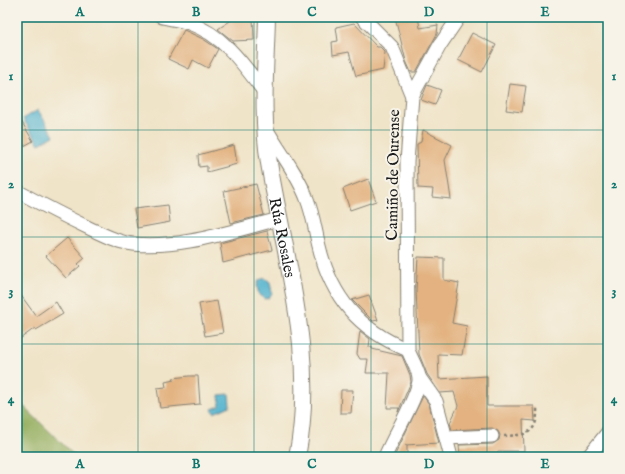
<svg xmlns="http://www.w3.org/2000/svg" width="625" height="474" font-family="'IM FELL English',serif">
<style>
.forest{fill:#95af61;stroke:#58663e}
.water{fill:#4eb1cd;stroke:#356674}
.building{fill:#e3b280}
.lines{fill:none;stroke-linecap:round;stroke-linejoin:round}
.minor-casing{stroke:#868072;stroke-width:15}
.tertiary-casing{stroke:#868072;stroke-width:18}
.path{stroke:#868072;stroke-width:2.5;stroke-dasharray:3 3;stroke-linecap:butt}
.minor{stroke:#fff;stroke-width:13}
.tertiary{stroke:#fff;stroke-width:16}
.grid{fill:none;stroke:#0f766e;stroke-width:1;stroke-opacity:0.55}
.labels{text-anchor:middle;stroke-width:4;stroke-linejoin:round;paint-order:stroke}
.street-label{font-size:16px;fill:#1c1c1c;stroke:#f7f3e8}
.neatline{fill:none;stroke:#0f766e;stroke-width:1.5}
.grid-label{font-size:13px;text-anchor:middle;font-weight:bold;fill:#0f766e}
</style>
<rect width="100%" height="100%" fill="#f7f3e8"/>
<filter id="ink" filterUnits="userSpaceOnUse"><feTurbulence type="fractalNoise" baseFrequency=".025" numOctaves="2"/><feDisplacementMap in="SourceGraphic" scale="8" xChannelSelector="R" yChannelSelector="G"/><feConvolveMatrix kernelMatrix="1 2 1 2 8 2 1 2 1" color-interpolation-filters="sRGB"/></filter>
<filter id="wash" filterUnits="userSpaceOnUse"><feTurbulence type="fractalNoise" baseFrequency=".012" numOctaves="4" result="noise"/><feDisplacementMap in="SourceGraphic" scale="16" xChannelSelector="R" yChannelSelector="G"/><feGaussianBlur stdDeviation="0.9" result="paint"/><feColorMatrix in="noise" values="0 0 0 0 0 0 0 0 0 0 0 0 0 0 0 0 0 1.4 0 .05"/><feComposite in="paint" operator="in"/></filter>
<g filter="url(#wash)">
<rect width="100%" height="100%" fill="#f0e4c8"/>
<polygon class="forest" points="17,400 76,457 17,457"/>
<g class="water">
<polygon points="38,110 54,136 39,144 23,119"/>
<polygon points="265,278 270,282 272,293 269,298 265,299 259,295 257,286 259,280"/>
<polygon points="229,394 230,406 214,413 212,409 220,406 219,395"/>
</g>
<g id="blocks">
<g class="building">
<polygon points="236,17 242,17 243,19 253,18 254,40 233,41 218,29"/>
<polygon points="395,17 418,17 420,28 438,25 437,34 416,72 411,72 406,61"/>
<polygon points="354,23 377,47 380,47 385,52 383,70 356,76 349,52 333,55 332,42 338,41 336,27"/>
<polygon points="184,30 203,39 218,49 208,68 193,60 189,69 168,59"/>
<polygon points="472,33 496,45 482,72 458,60"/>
<polygon points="510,84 526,86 522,112 506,110"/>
<polygon points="427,85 441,90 435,105 421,100"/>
<polygon points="17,114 33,141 17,150"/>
<polygon points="423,130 452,145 445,160 451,199 432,197 433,189 418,188 417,144 421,142"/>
<polygon points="234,145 237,164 207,172 207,166 199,167 198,155"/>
<polygon points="368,179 376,201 350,210 343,189"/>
<polygon points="256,184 264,215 231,223 224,191"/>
<polygon points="168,205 170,222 137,228 134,209"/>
<polygon points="267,231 272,250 223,263 220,243"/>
<polygon points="67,238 85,258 78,264 80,266 66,278 46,256"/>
<polygon points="418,257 444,258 444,280 459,283 452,323 467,326 462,355 438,354 439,379 487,376 487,406 534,406 535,421 523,420 524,451 498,451 497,457 460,457 459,445 493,444 499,440 500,435 498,431 492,428 452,430 450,423 458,406 454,392 440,393 427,374 419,354 416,290"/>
<polygon points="17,290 36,316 56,302 63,314 36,330 35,328 17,341"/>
<polygon points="369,295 374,309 378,320 373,321 352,300"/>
<polygon points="217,301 223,333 205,336 199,304"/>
<polygon points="360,331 370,339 369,347 372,347 372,349 402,356 410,375 411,382 398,412 399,408 387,408 389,373 366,373 368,359 360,359 357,354"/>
<polygon points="189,376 198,376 200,404 160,408 157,388 166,387 165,382 174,380 173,378"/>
<polygon points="341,390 353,390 351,413 340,413"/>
<polygon points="423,396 429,404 439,443 405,445 407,445 407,457 394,457"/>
</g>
</g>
</g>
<g filter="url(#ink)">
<use href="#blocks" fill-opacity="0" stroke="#868072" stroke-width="1"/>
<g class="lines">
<defs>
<g id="minor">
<path d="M162 17C171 19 181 20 189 23 224 35 244 65 265 93"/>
<path d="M362 17 392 47 412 96 407 162 408 350C411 358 417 368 419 376 422 391 391 440 385 457"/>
<polyline points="412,96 440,45 459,17"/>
<path d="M266 128C279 152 297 172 307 199 313 214 315 230 319 246 331 297 359 330 408 350"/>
<path d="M17 191C41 204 66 217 91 229 104 235 119 243 133 244 183 249 233 230 280 219"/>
<polyline points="419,377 436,401 451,457"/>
<polyline points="446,438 492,436"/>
<polyline points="588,457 608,432"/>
</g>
<g id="tertiary">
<path id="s1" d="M267 17C266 65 261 115 269 163 285 260 317 357 297 457"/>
</g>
</defs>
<use href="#minor" class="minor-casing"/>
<use href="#tertiary" class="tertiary-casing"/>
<path class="path" d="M504 436C527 435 538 434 537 407"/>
<use href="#minor" class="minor"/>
<use href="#tertiary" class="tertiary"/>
</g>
</g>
<path class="grid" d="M138 17V457M254 17V457M371 17V457M487 17V457M17 130H608M17 237H608M17 344H608"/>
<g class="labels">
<g class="street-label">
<text transform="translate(392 175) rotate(-89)" y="6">Camiño de Ourense</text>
<text dy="6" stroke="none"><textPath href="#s1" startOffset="222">Rúa Rosales</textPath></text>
</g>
</g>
<rect width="625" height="474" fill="none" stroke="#f7f3e8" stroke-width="44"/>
<rect x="22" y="22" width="581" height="430" class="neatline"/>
<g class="grid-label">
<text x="80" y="16">A</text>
<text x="196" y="16">B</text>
<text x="312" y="16">C</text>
<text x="429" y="16">D</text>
<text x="545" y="16">E</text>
<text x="11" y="80">1</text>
<text x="614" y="80">1</text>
<text x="11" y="188">2</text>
<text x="614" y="188">2</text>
<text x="11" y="295">3</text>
<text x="614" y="295">3</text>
<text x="11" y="403">4</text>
<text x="614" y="403">4</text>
<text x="80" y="468">A</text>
<text x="196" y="468">B</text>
<text x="312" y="468">C</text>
<text x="429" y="468">D</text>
<text x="545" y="468">E</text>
</g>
</svg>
